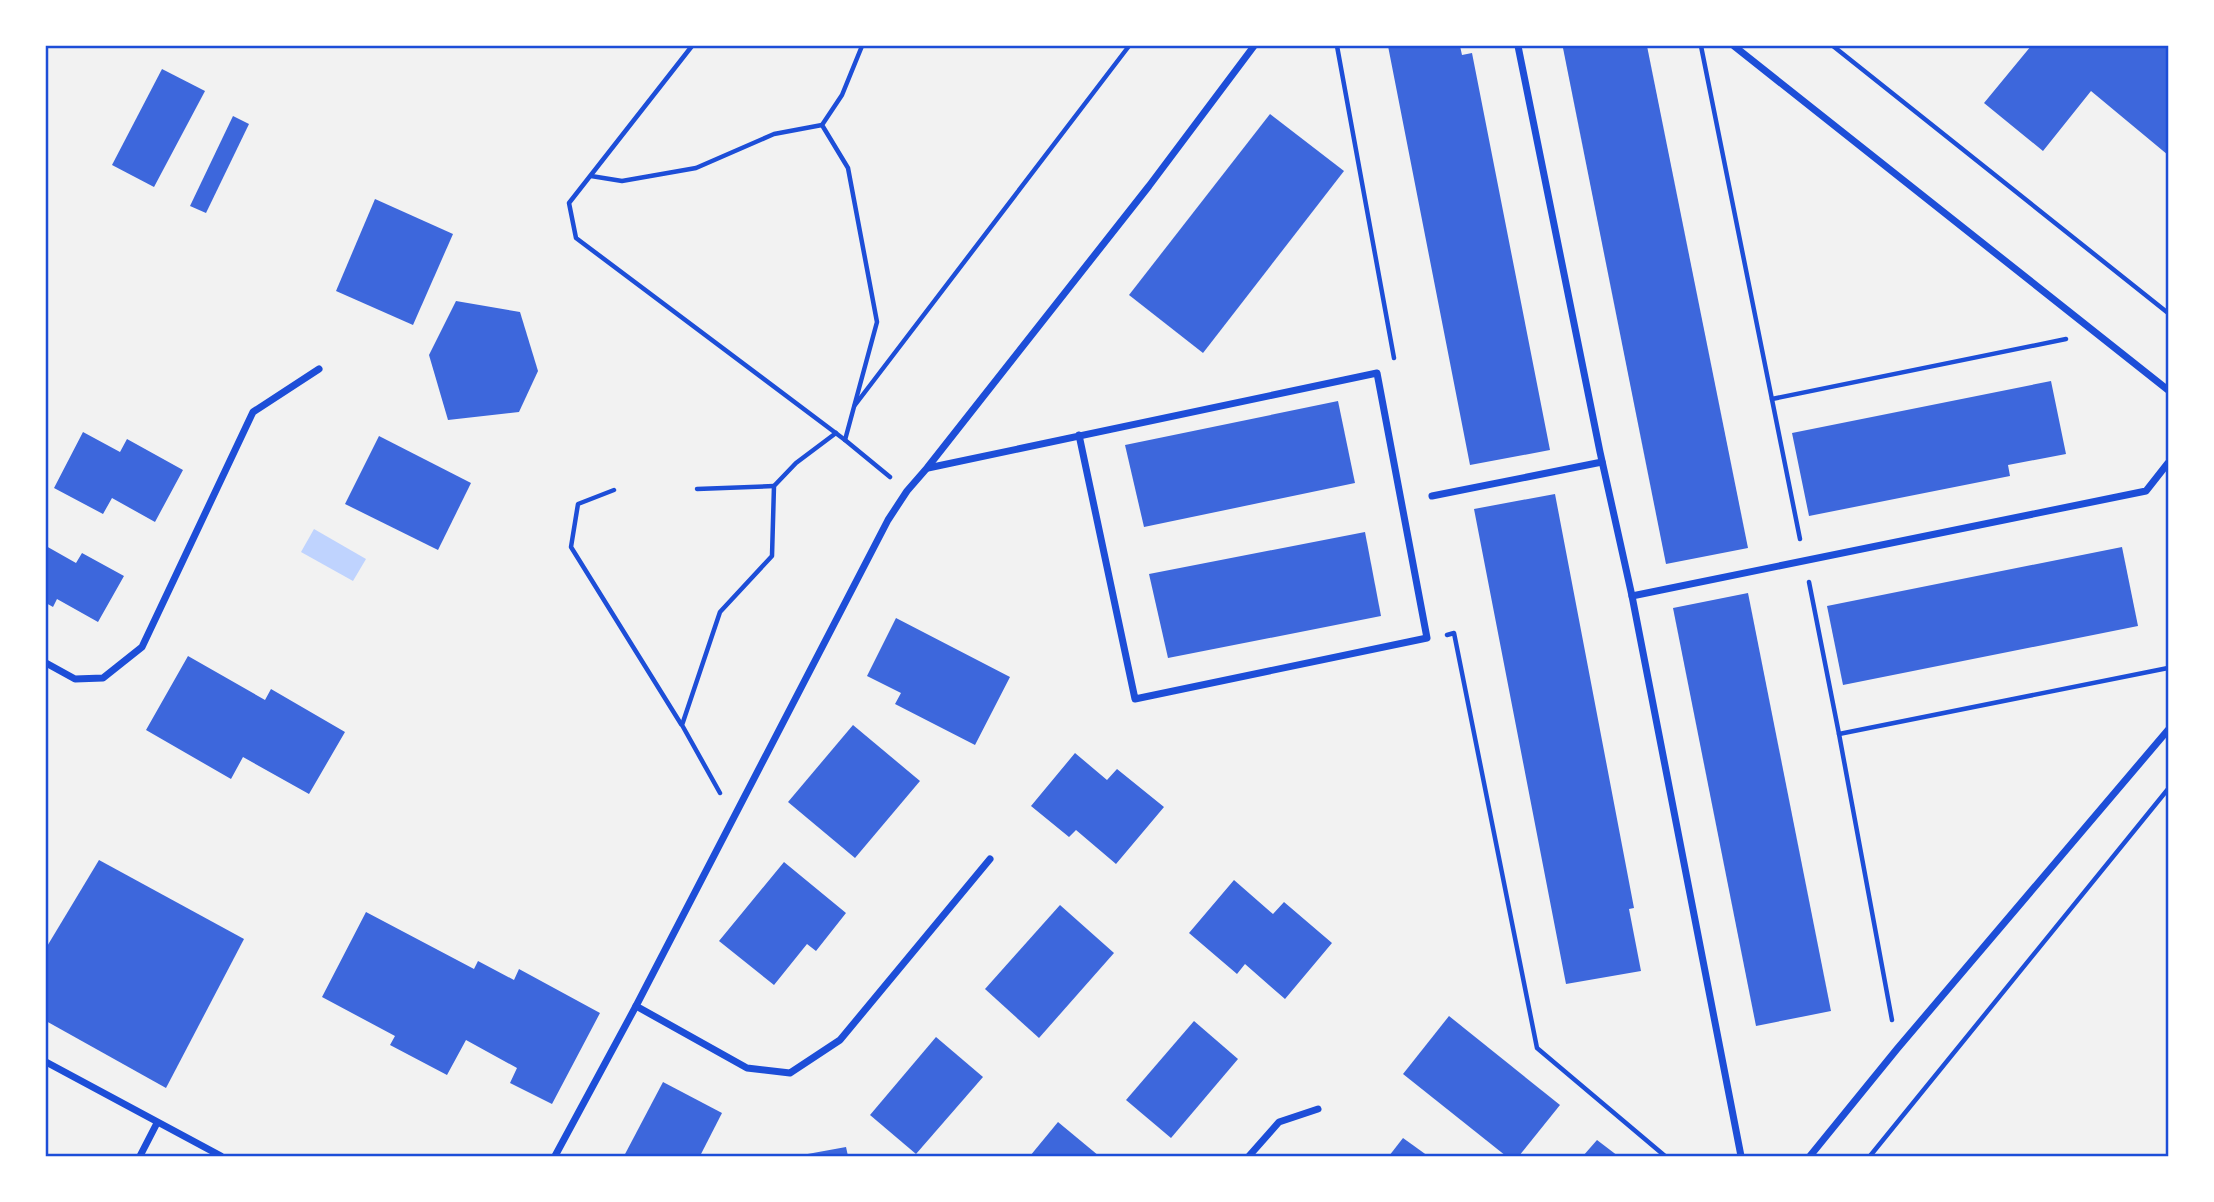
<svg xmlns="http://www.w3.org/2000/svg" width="2214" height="1202" font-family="'PT Sans',sans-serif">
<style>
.water{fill:#bfd3fe}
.building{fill:#3d67dc}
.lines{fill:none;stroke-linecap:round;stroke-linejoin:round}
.path{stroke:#1d4ed8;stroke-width:4.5}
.minor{stroke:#1d4ed8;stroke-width:7}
.neatline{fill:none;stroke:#1d4ed8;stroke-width:2.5}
</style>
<rect width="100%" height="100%" fill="#f2f2f2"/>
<polygon class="water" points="314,529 366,559 353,581 301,552"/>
<g class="building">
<polygon points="1388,46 1460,46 1462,55 1472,53 1550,450 1470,465"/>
<polygon points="1575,46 1647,46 1748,548 1666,564 1563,48"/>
<polygon points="2031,46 2168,46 2168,155 2091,91 2043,151 1984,103"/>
<polygon points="162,69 205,91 154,187 112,165"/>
<polygon points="1270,114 1344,171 1203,353 1129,295"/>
<polygon points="233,116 249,124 206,213 190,206"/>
<polygon points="375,199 453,234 413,325 336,291"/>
<polygon points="456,301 520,312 538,371 519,412 448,420 429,355"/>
<polygon points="2051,381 2066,454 2008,465 2010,476 1809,516 1792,433"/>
<polygon points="1338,401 1355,483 1144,527 1125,445"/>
<polygon points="83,432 120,452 127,439 183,470 155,522 112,498 103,514 54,488"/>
<polygon points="379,436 471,483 438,550 345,504"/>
<polygon points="1555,494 1634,908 1629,909 1641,971 1566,984 1474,509"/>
<polygon points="1365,532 1381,616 1168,658 1149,574"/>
<polygon points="46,546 76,563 82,553 124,576 98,622 57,599 53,607 46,603"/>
<polygon points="2122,547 2138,626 1843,685 1827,606"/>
<polygon points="1748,593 1831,1011 1756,1026 1673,608"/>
<polygon points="896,618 1010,677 975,745 895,704 901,693 867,676"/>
<polygon points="188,656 265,700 271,689 345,732 309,794 243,757 231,779 146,730"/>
<polygon points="853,725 920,781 855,858 788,802"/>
<polygon points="1075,753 1107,780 1117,769 1164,807 1116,864 1076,830 1069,837 1031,806"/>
<polygon points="99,860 244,939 166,1088 46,1021 46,948"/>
<polygon points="784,862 846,913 816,951 807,944 774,985 719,941"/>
<polygon points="1234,880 1273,914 1284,902 1332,943 1285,999 1245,964 1237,974 1189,933"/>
<polygon points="1060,905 1114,953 1039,1038 985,989"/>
<polygon points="366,912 474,969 478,961 514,980 519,969 600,1013 552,1104 510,1083 517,1068 466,1040 447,1075 390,1045 395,1036 322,997"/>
<polygon points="1449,1016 1560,1105 1519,1156 1506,1156 1403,1074"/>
<polygon points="1194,1021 1238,1059 1171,1138 1126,1100"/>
<polygon points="936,1037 983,1077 916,1154 870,1115"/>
<polygon points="663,1082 722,1113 700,1156 624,1156"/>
<polygon points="1058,1122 1099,1156 1030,1156"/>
<polygon points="1403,1138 1428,1156 1389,1156"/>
<polygon points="1597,1140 1618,1156 1583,1156"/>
<polygon points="846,1147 848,1156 802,1156 802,1155"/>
</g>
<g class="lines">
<g class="path">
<polyline points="692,46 569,203 576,238 845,440 890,477"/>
<polyline points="1337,46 1394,358"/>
<polyline points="1701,46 1800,539"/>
<polyline points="1833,46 2168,313"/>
<polyline points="591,176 622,181 696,168 774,134 822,125"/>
<polyline points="1772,399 2066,339"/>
<polyline points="855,405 1129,46"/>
<polyline points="845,440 877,322 848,168 822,125 842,95 862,46"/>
<polyline points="697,489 774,486"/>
<polyline points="614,490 578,504 571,547 681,724"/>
<polyline points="1809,582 1839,734 1892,1020"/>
<polyline points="1447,635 1454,633 1537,1048 1665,1156"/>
<polyline points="1839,734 2168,668"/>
<polyline points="720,793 682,725 720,612 772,556 774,486 796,463 836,433"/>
<polyline points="1870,1156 2168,789"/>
</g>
<g class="minor">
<polyline points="1518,46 1600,452 1632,596 1741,1156"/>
<polyline points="1734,46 2168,390"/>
<polyline points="928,468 1377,373 1427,638 1135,699 1079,435"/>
<polyline points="1432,496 1602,462"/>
<polyline points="1632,596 2146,491 2168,463"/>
<polyline points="46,663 75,679 103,678 142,647 253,412 319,369"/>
<polyline points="636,1006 747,1068 790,1073 840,1040 990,859"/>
<polyline points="46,1062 221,1156"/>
<polyline points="140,1156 157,1123"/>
<polyline points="555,1156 636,1006 888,520 907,491 927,468 1149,186 1254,46"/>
<polyline points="1249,1156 1279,1122 1318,1109"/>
<polyline points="1810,1156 1897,1049 2168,730"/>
</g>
</g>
<rect width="2214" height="1202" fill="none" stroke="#ffffff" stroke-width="94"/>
<rect x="47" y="47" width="2120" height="1108" class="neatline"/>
</svg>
